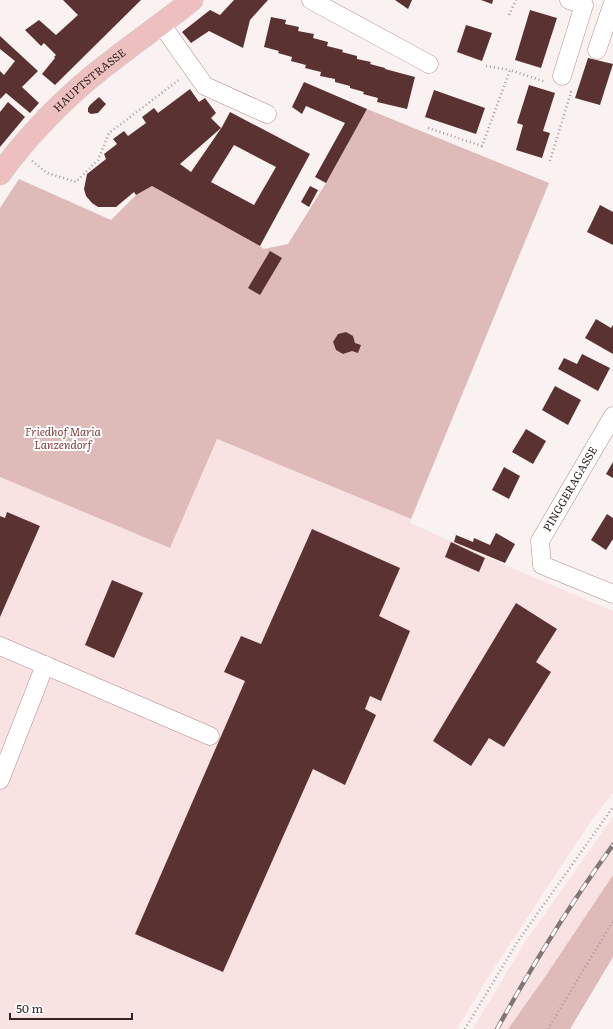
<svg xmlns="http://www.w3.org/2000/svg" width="613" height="1029" font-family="Literata,serif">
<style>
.built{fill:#f8e3e2}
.green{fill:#debab9}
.building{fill:#5a3232;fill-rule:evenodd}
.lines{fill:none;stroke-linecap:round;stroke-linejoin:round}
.minor-casing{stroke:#b18a88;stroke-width:19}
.major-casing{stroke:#d2cfcf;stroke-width:23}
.path{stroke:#a89d9c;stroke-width:2.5;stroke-dasharray:1 3;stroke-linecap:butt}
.minor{stroke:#fff;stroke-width:18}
.major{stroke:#edc0bf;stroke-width:22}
.rail-casing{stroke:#827575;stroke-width:4.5}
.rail{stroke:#fff;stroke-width:3;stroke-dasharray:9;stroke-linecap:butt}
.labels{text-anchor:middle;stroke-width:4;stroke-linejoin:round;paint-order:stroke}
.street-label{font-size:11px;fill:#332423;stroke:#fff}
.park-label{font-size:11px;font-style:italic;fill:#824243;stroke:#fff}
</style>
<rect width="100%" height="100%" fill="#faf1f1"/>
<g class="built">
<polygon points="216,439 411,519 410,523 496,561 613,611 613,793 593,818 487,979 457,1029 0,1029 0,477 170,548"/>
<polygon points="613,817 613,875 547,974 508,1029 473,1029 525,942"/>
</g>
<g class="green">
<polygon points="367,109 549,183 411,519 217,439 170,548 0,477 0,208 19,179 111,220 136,195 152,186 260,246 264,249 288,244 326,183"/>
<polygon points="613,875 613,957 570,1029 508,1029 547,974"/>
</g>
<g class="building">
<polygon points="63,0 141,0 55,85 42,74 55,58 54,57 56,55 44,43 41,46 25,30 39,20 56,35 78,15"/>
<polygon points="234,0 268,0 250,20 243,48 209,31 191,43 182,32 210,10 220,15"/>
<polygon points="395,0 412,0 408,9"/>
<polygon points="481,0 493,0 492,4"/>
<polygon points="530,10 557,18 541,68 515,60"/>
<polygon points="271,17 286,20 285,24 299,27 298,31 314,34 313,38 328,42 327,46 343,50 342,52 357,56 357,59 371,62 370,64 385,68 385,69 415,77 407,109 377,102 378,98 363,94 364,92 350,88 350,86 335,82 335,79 320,76 321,72 305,68 306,65 291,61 292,57 278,53 279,51 264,47"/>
<polygon points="466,25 492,33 482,61 457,52"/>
<polygon points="0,36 38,71 22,87 39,103 30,113 6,93 0,99 0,71 4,75 15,61 0,49"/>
<polygon points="588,58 613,64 600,105 575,98"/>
<polygon points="304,82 367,109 326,183 315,177 345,123 306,106 302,114 292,107"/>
<polygon points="529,85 555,93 543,131 550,133 542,158 516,150 523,125 517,123"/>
<path d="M190 89 199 102 205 98 216 113 211 118 221 128 180 164 191 172 222 127 230 112 310 154 260 246 152 186 136 195 134 192 116 207H98L92 203 86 196 84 189 87 174 106 159 104 154 117 144 113 139 124 131 128 136 146 123 142 117 154 108 158 113ZM234 145 276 167 254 205 211 182Z"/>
<polygon points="434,90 485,108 476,134 425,117"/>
<polygon points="99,97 106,104 98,113 91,114 88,112 88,108 90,105"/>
<polygon points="8,102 25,117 0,147 0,112"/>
<polygon points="310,186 318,190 309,207 301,202"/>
<polygon points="600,205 613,212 613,245 587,232"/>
<polygon points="270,251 282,258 260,295 248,288"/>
<polygon points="596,319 611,328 613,325 613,354 585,338"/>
<polygon points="346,332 353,336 355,343 361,345 358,353 352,351 343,354 336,350 333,342 338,334"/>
<polygon points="582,354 610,368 598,391 558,369 564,358 577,364"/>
<polygon points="555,386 581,400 568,425 542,410"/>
<polygon points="526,429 546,441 533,464 512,452"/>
<polygon points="613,462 613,478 606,474"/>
<polygon points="504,467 520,476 509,499 492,490"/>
<polygon points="7,512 40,526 0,617 0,516 5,518"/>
<polygon points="607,514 613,518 613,539 606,550 591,540"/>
<polygon points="312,529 400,568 379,616 410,631 381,701 370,696 365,709 376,715 345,785 313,769 223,972 135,934 245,681 224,672 241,636 261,644"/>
<polygon points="496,533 515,544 505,563 454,542 456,535 473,542 474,538 490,545"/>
<polygon points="451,542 485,558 479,572 445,557"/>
<polygon points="112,580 143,593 114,658 85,645"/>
<polygon points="516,603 557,629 536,662 551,672 504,747 489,738 471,766 433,741"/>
</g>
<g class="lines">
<defs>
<g id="minor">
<polyline points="311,0 429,64"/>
<polyline points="161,24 205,86 267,114"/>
<polyline points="597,50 613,3"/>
<polyline points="562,76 584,5 569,0"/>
<polyline points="613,416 540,541 542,565 613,594"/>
<polyline points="0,646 210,736"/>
<polyline points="0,780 45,665"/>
</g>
<g id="major">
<path id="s1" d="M0 174C22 143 54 109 83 84 118 54 156 29 192 0"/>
</g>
</defs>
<use href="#minor" class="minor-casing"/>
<use href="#major" class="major-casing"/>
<g class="path">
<polyline points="509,15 516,0"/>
<polyline points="486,66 510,70"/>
<polyline points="428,128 482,146 510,70 546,82"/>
<polyline points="32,161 47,173 76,182 98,160 109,133 180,79"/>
<polyline points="550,161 571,92 569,91"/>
<polyline points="465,1029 518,941 613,807"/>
<polyline points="548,1029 613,921"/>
</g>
<use href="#minor" class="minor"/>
<use href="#major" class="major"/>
<defs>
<path id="rail" d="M497 1029C532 966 570 904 613 845"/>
</defs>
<use href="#rail" class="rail-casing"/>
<use href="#rail" class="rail"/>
</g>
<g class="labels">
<g class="street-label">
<text dy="4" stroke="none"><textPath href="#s1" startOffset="130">HAUPTSTRASSE</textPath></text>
<text transform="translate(570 489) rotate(-60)" y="4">PINGGERAGASSE</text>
</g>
<g class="park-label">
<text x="63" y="436">Friedhof Maria<tspan x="63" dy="13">Lanzendorf</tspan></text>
</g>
</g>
<path d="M10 1013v6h122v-6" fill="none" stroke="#332423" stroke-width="2"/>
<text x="16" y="1013" font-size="12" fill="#332423" stroke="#ffffff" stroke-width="3" paint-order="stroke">50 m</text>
</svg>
